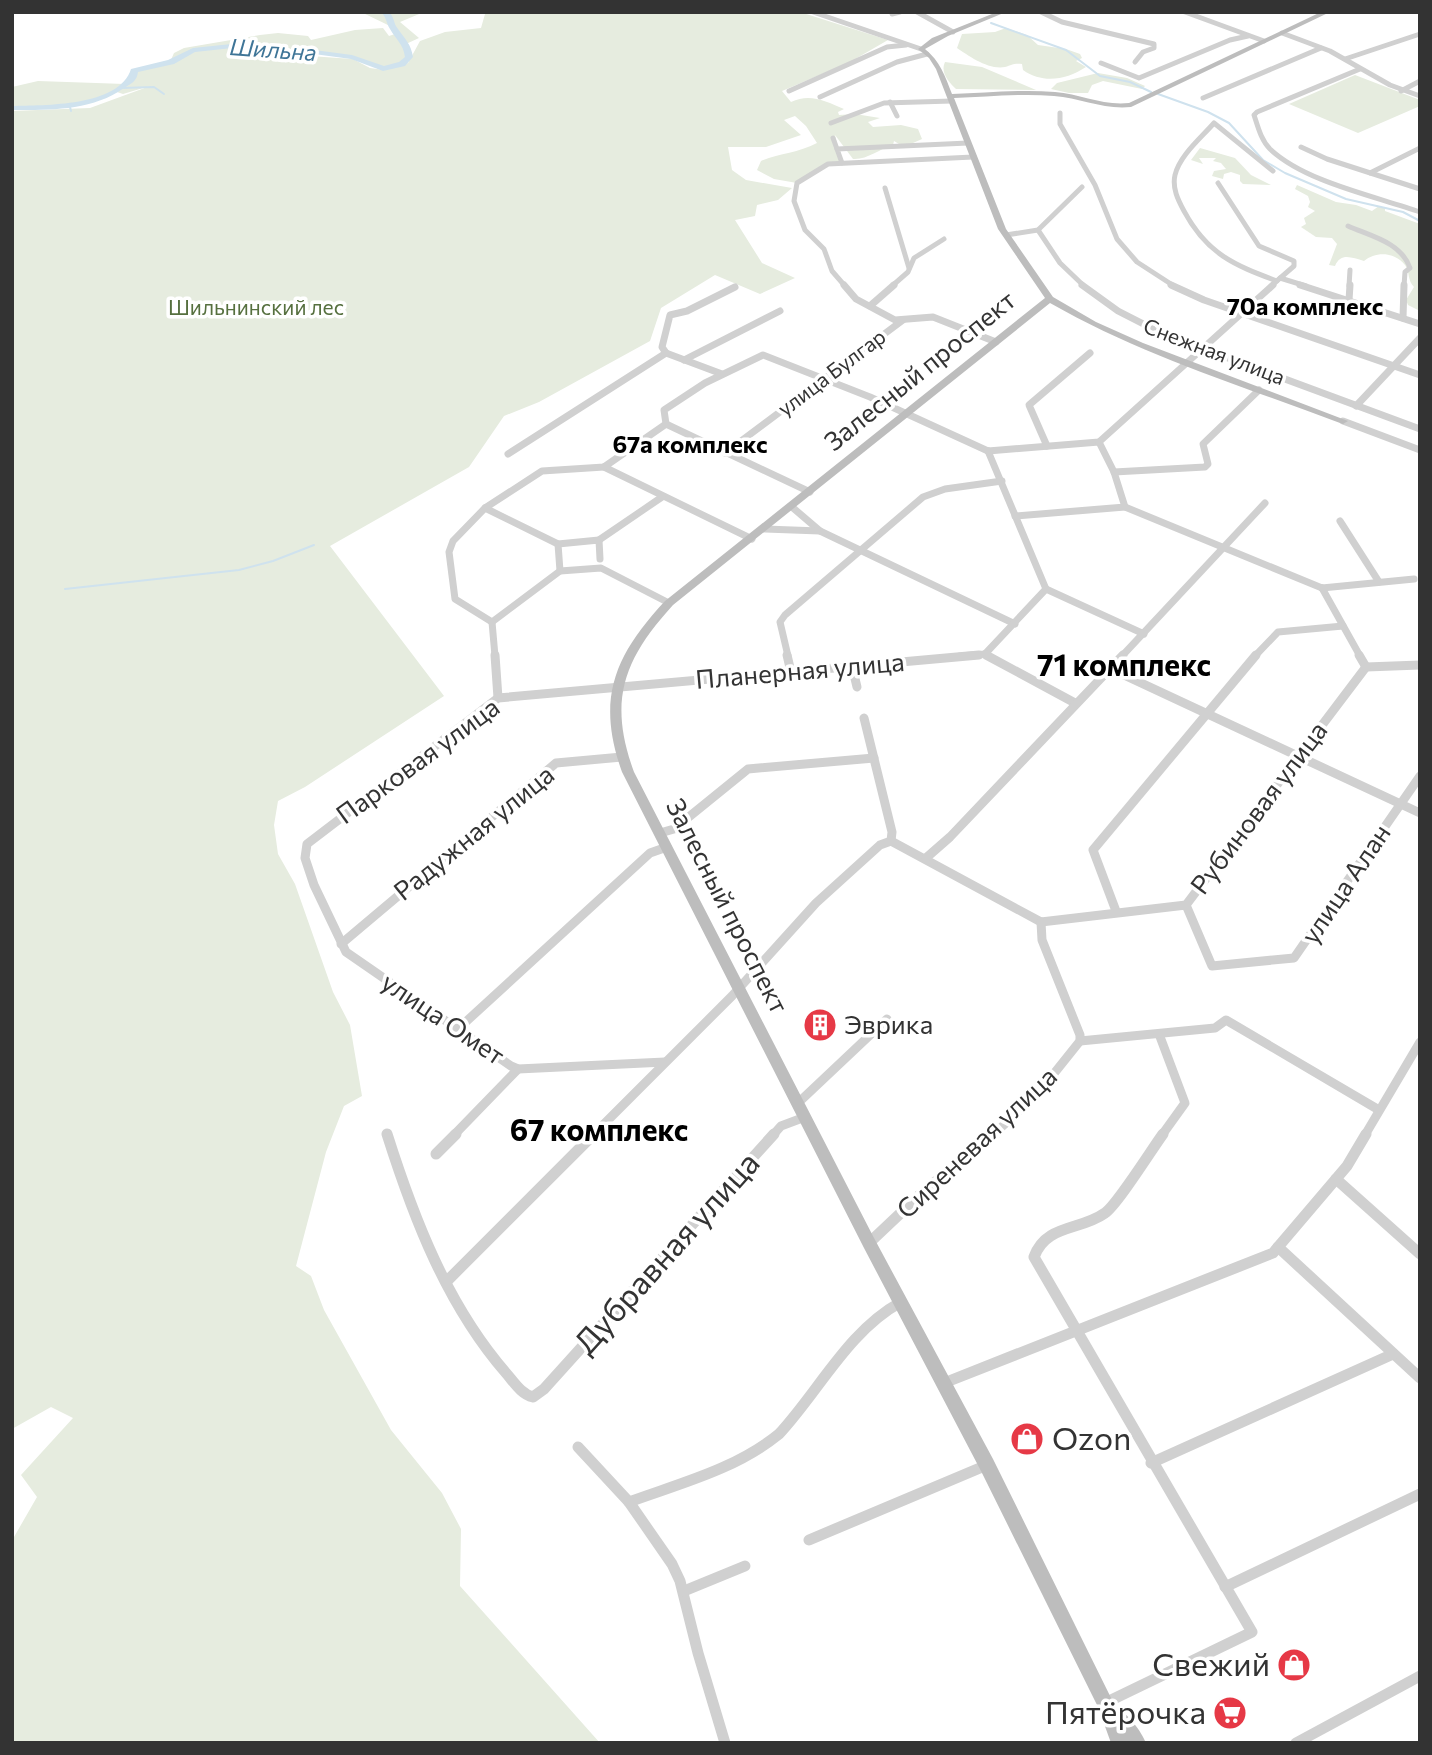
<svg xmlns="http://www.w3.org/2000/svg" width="1432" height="1755" font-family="Commissioner,sans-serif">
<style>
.green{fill:#e6ecdf}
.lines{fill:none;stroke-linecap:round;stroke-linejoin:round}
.stream{stroke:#cfe2ee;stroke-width:2}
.river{fill:#cfe2ee;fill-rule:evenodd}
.street-far3{stroke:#d0d0d0;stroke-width:5}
.street-far2{stroke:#d0d0d0;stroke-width:7}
.street-far1{stroke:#d0d0d0;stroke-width:9}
.street{stroke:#d0d0d0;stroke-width:11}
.secondary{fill:#bdbdbd;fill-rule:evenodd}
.labels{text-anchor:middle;stroke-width:7;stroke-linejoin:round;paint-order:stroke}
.far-park-label{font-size:21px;fill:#56703f;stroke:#fff}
.far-street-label{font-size:21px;fill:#333;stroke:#fff}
.far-water-label{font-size:23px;font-style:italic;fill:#3f7597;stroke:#fff}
.far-quarter-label{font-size:24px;font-weight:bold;fill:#000;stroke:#fff}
.street-label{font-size:26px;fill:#333;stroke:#fff}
.poi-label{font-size:26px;fill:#333;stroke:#fff;text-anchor:start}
.quarter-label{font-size:30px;font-weight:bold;fill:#000;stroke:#fff}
.near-street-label{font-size:32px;fill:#333;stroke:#fff}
.near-poi-label{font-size:32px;fill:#333;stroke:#fff;text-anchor:end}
</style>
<rect width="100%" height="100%" fill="#fff"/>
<g class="green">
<path d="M361 12H424L400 22 419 38 406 44 409 57 402 64 383 69 352 57 314 52 295 55 353 59 370 68 384 70 408 63 420 41 445 32 481 28 485 14 488 12H800L888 40 850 62 782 91 791 102C810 93 825 101 844 109L838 112 839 115 855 114 880 118 868 122 873 127 901 125 918 129 922 139 904 147 894 141 893 145C879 149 867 160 853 159L835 135 842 163 828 164 797 183 774 179 757 170 761 161C780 153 798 153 817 143L806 126 795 116 784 120 801 135 766 147H728L732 170 746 180 792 188 778 200 757 205 755 216 735 220 762 263 795 278 760 294 715 275 661 308 650 341 539 402 504 416 469 467 330 546 444 696 305 787 278 801 274 825 278 854 295 884 333 992 350 1025 362 1096 344 1106 326 1152 296 1266 311 1276 324 1310 391 1430 442 1493 461 1529 460 1586 600 1743H12L14 1537 37 1497 21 1475 73 1418 51 1407 12 1429V111L90 108 150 86 123 94 117 92C83 108 49 106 12 108V87L38 81 125 84 133 78 134 71 170 62 174 53 184 48 260 35 278 33 308 36 311 40 355 30 383 28 389 36 395 34 390 26Z"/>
<path d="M1006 28 1027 35 1038 45 1066 49 1080 54 1082 58 1076 61 1086 67C1066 80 1043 84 1023 70L1022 64C1014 63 1012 65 1005 67 988 70 969 56 957 48L962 34 995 32Z"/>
<path d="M945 62 982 67 1036 90 956 89C949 82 940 73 945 62Z"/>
<polygon points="1098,73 1127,78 1145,86 1142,89 1103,81 1092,85 1088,93 1069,93 1051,89 1057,83"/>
<polygon points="1355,75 1420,100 1420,106 1358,133 1289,104"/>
<polygon points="1200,148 1235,158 1251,175 1271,185 1243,184 1240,181 1240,175 1231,172 1224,174 1223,179 1212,176 1214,171 1226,169 1221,163 1213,161 1216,158 1199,158 1203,164 1191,160"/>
<path d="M1297 185 1336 202 1356 205 1372 211 1379 206 1385 208V211L1420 224V311L1408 305 1406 300 1414 287C1407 280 1410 271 1405 265 1395 252 1376 251 1364 261 1352 258 1341 252 1335 266L1329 265 1337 244 1332 238 1316 237 1301 227 1306 224 1304 218 1315 211 1308 207 1310 202 1308 196 1295 189Z"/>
</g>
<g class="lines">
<g class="stream">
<polyline points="991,23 1066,50 1100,76 1130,82 1151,92"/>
<polyline points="121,88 154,87 164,94"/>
<polyline points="1158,94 1208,112 1229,123 1263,160 1285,173 1346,199 1403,212 1420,221"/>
<polyline points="70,107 71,111"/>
<polyline points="65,589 239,570 273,561 314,545"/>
</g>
<path class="river" d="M381 12H389C395 18 393 23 398 29 405 39 411 44 413 57L405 66 383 71 351 59 314 54 294 56 277 54 251 46 195 52 174 64 138 72C137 81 131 84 124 88 92 111 50 110 12 110V106C44 105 119 107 131 69L168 60 193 48 251 42 278 50 294 52 314 50 352 55 384 66 399 62 405 57C403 43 396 40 390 29 386 23 387 18 381 12Z"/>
<g class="street-far3">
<polyline points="813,12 921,49"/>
<polyline points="917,12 953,32"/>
<polyline points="1041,12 1062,22 1154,44 1154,48 1143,52 1135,62"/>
<polyline points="1185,12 1264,41"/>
<polyline points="892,14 900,12"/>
<polyline points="1282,33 1330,51 1390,85 1420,96"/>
<polyline points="1345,59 1420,34"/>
<polyline points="1101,63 1139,78 1230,40 1248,36"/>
<path d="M1360 69 1257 112 1254 115C1258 127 1261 140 1270 149 1305 182 1375 196 1420 212"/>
<polyline points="789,91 887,47 906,45"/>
<polyline points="1401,91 1420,81"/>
<polyline points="820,97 897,62 927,54"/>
<polyline points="1203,98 1321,48"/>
<polyline points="890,102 897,116"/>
<polyline points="1060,113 1060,124 1095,185 1117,239 1137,262 1174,286"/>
<polyline points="831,123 884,103 952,101"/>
<polyline points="833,138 837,149"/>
<polyline points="1301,147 1327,159 1420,189"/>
<polyline points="842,163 837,149 968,143"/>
<path d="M1273 171 1214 123C1201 138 1180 155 1175 175 1172 188 1178 200 1184 211 1207 254 1234 265 1277 281"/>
<polyline points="1370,173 1420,148"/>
<polyline points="1218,183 1259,246 1294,261 1294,266 1271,286"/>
<polyline points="885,188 909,268"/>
<path d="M1348 226C1370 236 1401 242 1410 268L1405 272 1404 286"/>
<polyline points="1038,230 1060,263 1084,286"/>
<polyline points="1006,235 1038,230 1082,187"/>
<polyline points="1280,278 1306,286"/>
<polyline points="845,286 832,271 824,249 805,230 794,201 797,183 828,164 973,157"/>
<polyline points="892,286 908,272 914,258 944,239"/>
<polyline points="1349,286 1350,270"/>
</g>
<g class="street-far2">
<polyline points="844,285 856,299 895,320 933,317 996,342"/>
<polyline points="1082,285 1118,311 1163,334 1420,429"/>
<polyline points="1171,285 1204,300 1420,375"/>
<polyline points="1300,285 1420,324"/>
<polyline points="1349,300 1350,285"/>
<polyline points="870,306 894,285"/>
<polyline points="1403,318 1404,285"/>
<polyline points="666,353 662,347 670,315 687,311 735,287"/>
<polyline points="666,353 722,374"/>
<polyline points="684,360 780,311"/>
<polyline points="1356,406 1420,338"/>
<polyline points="1343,421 1420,450"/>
<polyline points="666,424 810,492"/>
<polyline points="1047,446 1029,405 1090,353"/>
<polyline points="988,451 1099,442 1273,285"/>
<polyline points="988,451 1046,589"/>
<polyline points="725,453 903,320"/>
<polyline points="508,454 666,353"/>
<polyline points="604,467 752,539"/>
<polyline points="1114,472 1205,467 1208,464 1203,444 1259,390"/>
<polyline points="792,507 820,531"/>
<polyline points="1125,507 1322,588"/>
<polyline points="485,508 558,544"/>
<polyline points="1015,516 1125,507 1114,472 1099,442"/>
<polyline points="1340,521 1379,582"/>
<polyline points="765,529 820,531 1015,624"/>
<polyline points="599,540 662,497"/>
<polyline points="600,559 599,540 558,544 560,571 601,568 669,603"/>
<polyline points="1322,588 1414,579"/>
<polyline points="1322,588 1360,656"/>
<polyline points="1046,589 1144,634"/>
<polyline points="492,622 455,599 449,552 453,541 485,508 542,471 604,467 666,424 664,410 705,383 763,355 870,397 988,451"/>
<polyline points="492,622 560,571"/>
<polyline points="492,622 495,656"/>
<polyline points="985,654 989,656"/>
<polyline points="985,654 1046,589"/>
<polyline points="788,656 780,622 785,615 923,497 945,489 1002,481"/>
<polyline points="960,656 985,654"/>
<polyline points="1122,656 1265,503"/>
<polyline points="1255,656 1278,632 1343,626"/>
</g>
<g class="street-far1">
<polyline points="495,655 498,698"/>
<polyline points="787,655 791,672"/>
<polyline points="986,655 1075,703"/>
<polyline points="1359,655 1366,667"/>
<polyline points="852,666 857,687"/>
<polyline points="1366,667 1420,665"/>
<polyline points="1109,668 1420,813"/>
<polyline points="864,718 892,832 891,841"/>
<polyline points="660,833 674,829 748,769 874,758"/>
<polyline points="891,841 1041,922"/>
<polyline points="926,858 950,837 1123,655"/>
<polyline points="1186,905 1212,966 1294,958 1420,776"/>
<polyline points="1116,911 1093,850 1256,655"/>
<polyline points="1041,922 1186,905 1366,667"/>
<polyline points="341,944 556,763 622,757"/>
<polyline points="458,1029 650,853 667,847"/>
<polyline points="1159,1034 1185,1103 1162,1135"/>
<polyline points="1080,1041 1215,1028 1226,1020 1379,1110"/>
<polyline points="665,1062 518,1069 511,1066 346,952 314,885 305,858 307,844 498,698 979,655"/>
<polyline points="798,1103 887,1019"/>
<polyline points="454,1135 518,1069"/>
<polyline points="593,1135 732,996 816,903 880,845 891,841"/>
<polyline points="773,1135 781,1126 805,1117"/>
<polyline points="993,1135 1040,1091 1080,1041 1080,1035 1042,940 1041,922"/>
<polyline points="1365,1135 1420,1042"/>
</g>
<g class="street">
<path d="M387 1134C414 1219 447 1305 506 1373 514 1382 521 1394 533 1397L544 1389 774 1134"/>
<polyline points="436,1154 456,1134"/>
<polyline points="1336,1179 1420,1254"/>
<polyline points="869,1243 924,1191 995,1134"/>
<polyline points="1278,1247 1420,1378"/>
<polyline points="447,1281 594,1134"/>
<polyline points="944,1383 1273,1253 1347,1166 1366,1134"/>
<path d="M578 1447 629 1502C681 1483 736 1469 779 1434 819 1391 848 1331 901 1302"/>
<polyline points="1151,1463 1393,1354"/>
<polyline points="629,1502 672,1564 680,1581 698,1653 725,1743"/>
<polyline points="809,1540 987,1465"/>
<polyline points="1225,1587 1420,1494"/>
<polyline points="684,1591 745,1566"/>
<path d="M1105 1703 1252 1632 1034 1257C1046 1224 1080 1231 1105 1213 1117 1205 1152 1149 1163 1134"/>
<polyline points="1296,1743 1420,1676"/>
</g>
<path class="secondary" d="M997 12H1006L948 36 925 49C940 61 945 76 952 94 986 93 1021 89 1055 92 1081 94 1103 106 1129 103L1321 12H1330L1131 107C1104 110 1081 98 1054 96 1021 93 987 97 954 98L1006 229 1053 297 1096 322 1143 343 1348 421 1343 424 1340 423C1242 386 1141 355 1050 303L673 605C623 660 608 701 634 772L874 1238 993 1459 1116 1708C1128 1713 1141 1731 1146 1743H1111L1098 1707 981 1471 864 1248 622 772C596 699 614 656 665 601L1045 298 998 229 936 69 929 58 918 49 932 38Z"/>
</g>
<defs>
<symbol id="building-disc" viewBox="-11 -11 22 22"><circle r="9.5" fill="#e63946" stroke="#fff"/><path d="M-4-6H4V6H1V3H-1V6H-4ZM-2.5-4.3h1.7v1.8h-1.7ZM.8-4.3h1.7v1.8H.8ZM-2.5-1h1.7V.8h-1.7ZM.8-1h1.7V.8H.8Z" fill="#fff"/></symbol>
<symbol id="shop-disc" viewBox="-11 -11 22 22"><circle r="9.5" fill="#e63946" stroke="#fff"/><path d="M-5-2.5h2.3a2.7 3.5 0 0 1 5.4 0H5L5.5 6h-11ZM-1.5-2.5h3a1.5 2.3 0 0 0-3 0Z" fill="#fff"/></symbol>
<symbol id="supermarket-disc" viewBox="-11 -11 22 22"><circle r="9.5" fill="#e63946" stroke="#fff"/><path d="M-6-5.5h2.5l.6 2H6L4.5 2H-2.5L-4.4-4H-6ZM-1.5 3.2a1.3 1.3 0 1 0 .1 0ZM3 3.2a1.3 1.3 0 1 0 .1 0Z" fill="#fff"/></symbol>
</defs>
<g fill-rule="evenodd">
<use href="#building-disc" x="801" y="1006" width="38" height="38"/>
<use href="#shop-disc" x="1008" y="1420" width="38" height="38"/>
<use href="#shop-disc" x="1275" y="1646" width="38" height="38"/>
<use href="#supermarket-disc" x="1211" y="1694" width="38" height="38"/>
</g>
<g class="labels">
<g class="far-park-label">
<text x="256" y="315">Шильнинский лес</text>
</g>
<g class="far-street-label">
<text transform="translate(1214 352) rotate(21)" y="7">Снежная улица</text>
<text transform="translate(832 373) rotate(-37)" y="7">улица Булгар</text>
</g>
<g class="far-water-label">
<text transform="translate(273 50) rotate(4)" y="8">Шильна</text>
</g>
<g class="far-quarter-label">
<text x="1305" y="315">70а комплекс</text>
<text x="690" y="453">67а комплекс</text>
</g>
<g class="street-label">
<text transform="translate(920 371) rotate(-39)" y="9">Залесный проспект</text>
<text transform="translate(800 671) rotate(-5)" y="9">Планерная улица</text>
<text transform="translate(418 761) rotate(-36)" y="9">Парковая улица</text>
<text transform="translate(1259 808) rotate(-53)" y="9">Рубиновая улица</text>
<text transform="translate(474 833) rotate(-39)" y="9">Радужная улица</text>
<text transform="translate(1346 884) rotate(-56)" y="9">улица Алан</text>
<text transform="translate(727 906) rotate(63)" y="9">Залесный проспект</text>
<text transform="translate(443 1019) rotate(34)" y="9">улица Омет</text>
<text transform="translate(977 1143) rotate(-43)" y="9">Сиреневая улица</text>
</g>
<g class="poi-label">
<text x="844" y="1034">Эврика</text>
</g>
<g class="quarter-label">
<text x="1124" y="676">71 комплекс</text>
<text x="599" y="1141">67 комплекс</text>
</g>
<g class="near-street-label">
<text transform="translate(667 1253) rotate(-48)" y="11">Дубравная улица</text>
</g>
<g class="near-poi-label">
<text x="1052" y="1450" text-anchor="start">Ozon</text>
<text x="1270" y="1676">Свежий</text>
<text x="1206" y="1724">Пятёрочка</text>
</g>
</g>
<rect width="1432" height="1755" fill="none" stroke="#333333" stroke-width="28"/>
</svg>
